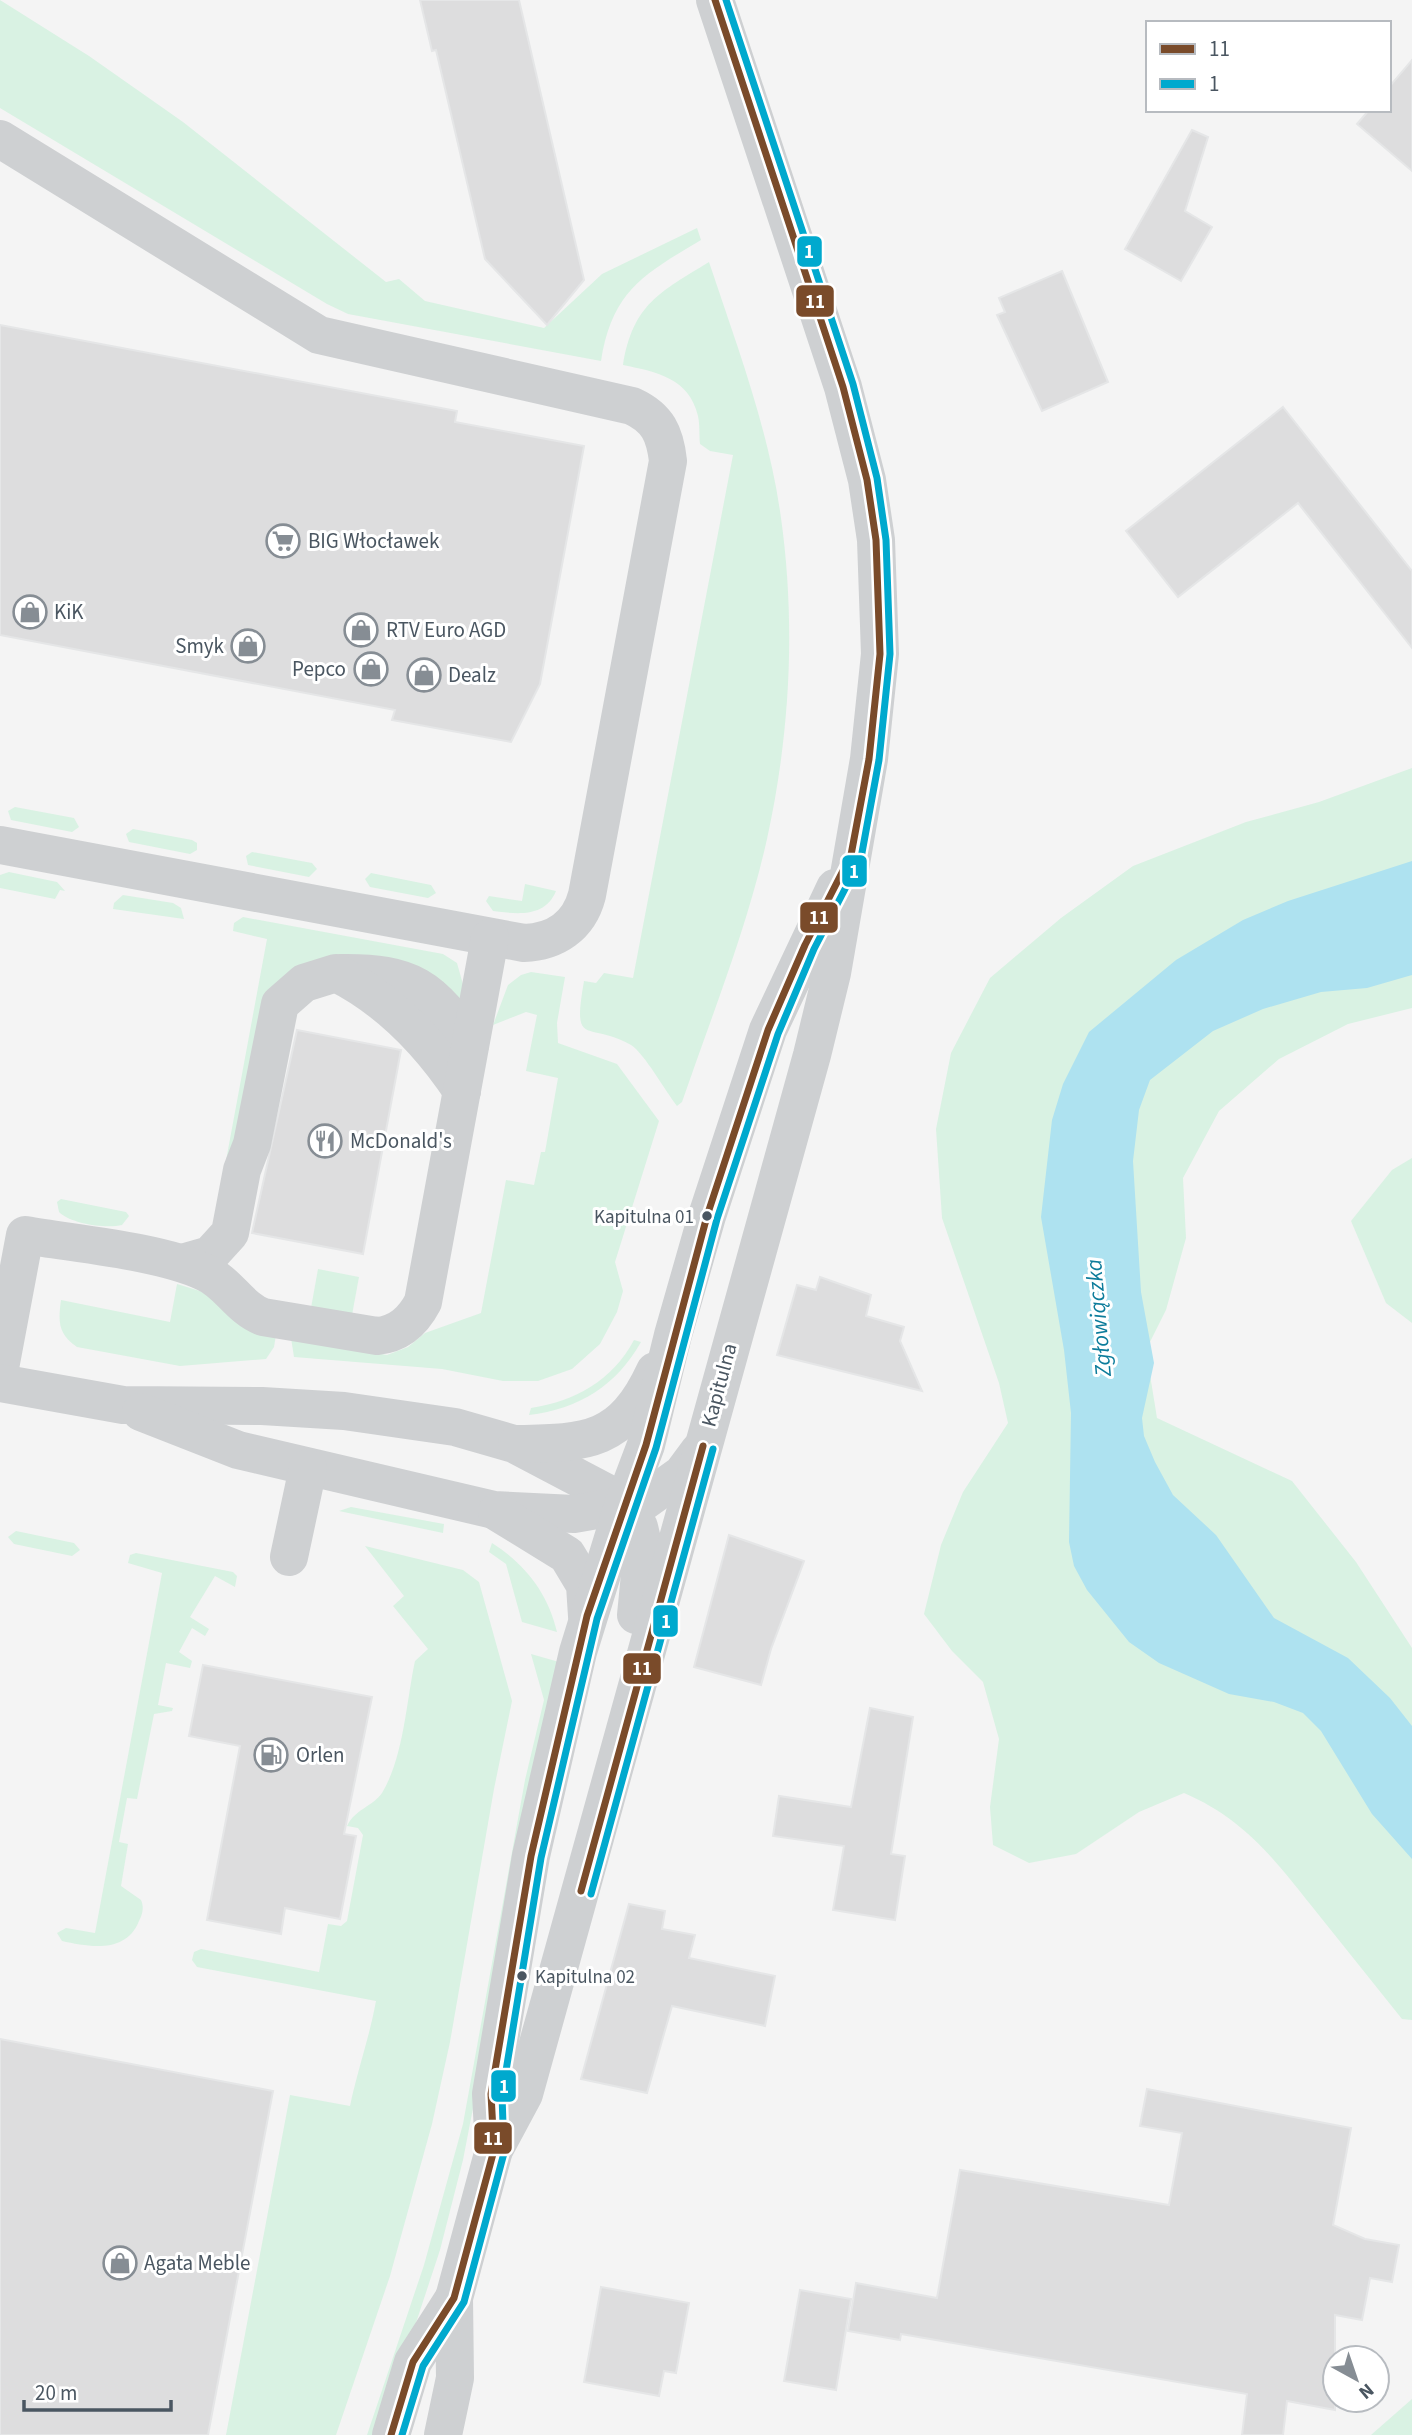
<svg xmlns="http://www.w3.org/2000/svg" width="1412" height="2435" font-family="'Source Sans 3',sans-serif">
<style>
.green{fill:#d9f2e3}
.water{fill:#aee2f0}
.building{fill:#ddddde;stroke:#e5e6e7;stroke-width:2}
.lines{fill:none;stroke-linecap:round;stroke-linejoin:round}
.minor{stroke:#ced0d2;stroke-width:38}
.bus-1-casing{stroke:#fff;stroke-width:12}
.bus-2-casing{stroke:#fff;stroke-width:12}
.bus-1{stroke:#7a4b2a;stroke-width:7}
.bus-2{stroke:#00a9ce;stroke-width:7}
.bus-dot{fill:#4a5661;stroke:#fff;stroke-width:2.5}
.labels{text-anchor:middle;stroke-width:6;stroke-linejoin:round;paint-order:stroke}
.bus-label{font-size:19px;fill:#4a5661;stroke:#fff;text-anchor:end}
.poi-label{font-size:21px;fill:#4a5661;stroke:#fff;text-anchor:start}
.street-label{font-size:21px;fill:#4a5661;stroke:#fff}
.water-label{font-size:23px;font-style:italic;fill:#0c7c9b;stroke:#fff}
.line-badge{stroke:#fff;stroke-width:2.5}
.badge-label{font-size:19px;text-anchor:middle;font-weight:bold;fill:#fff}
</style>
<rect width="100%" height="100%" fill="#f4f4f4"/>
<g class="green">
<path d="M0 0 89 56 183 122 386 282 399 279 425 301 544 328 602 274 697 228 701 240C644 274 612 291 601 361L348 314 327 304 0 108Z"/>
<path d="M709 262C737 346 769 430 781 518 796 625 790 734 767 839 747 928 712 1015 682 1102L677 1106C666 1092 644 1053 631 1045 587 1020 572 1050 584 981L596 983 604 973 633 978 733 455 710 451 700 444C699 435 700 425 698 416 689 378 657 372 623 365 633 304 660 292 709 262Z"/>
<path d="M1412 768V1008L1348 1024 1279 1059 1219 1111 1183 1178 1186 1238 1166 1310 1146 1350 1157 1418 1292 1481 1356 1562 1412 1648V2020L1402 2019C1374 1984 1346 1949 1318 1914 1276 1862 1247 1820 1184 1793L1139 1812 1076 1854 1029 1863 993 1845 990 1807 999 1739 983 1682 952 1651 924 1614 941 1545 963 1492 1008 1423 999 1383 942 1218 936 1129 951 1053 990 978 1061 918 1133 866 1246 822 1319 802Z"/>
<polygon points="15,807 74,818 79,827 72,832 11,820 8,811"/>
<polygon points="133,829 192,840 197,843 197,850 190,854 129,842 126,834"/>
<polygon points="252,852 312,863 317,869 309,877 248,865 246,856"/>
<polygon points="9,872 57,882 65,891 60,890 55,899 0,888 0,875"/>
<polygon points="371,873 431,885 436,893 428,898 370,887 365,879"/>
<path d="M525 884 556 891C545 918 517 914 493 911L486 901 489 896 522 901Z"/>
<polygon points="123,895 173,903 181,908 184,919 113,909 114,903"/>
<polygon points="243,917 443,954 457,963 464,988 462,1002 308,966 241,1143 225,1166 267,939 233,931 234,923"/>
<polygon points="531,972 565,977 557,1023 558,1043 617,1064 659,1121 615,1262 623,1291 617,1312 600,1344 572,1369 538,1381 503,1381 442,1369 294,1357 291,1338 387,1355 408,1347 425,1333 481,1313 506,1180 534,1185 541,1152 545,1152 558,1078 526,1071 537,1015 526,1012 493,1025 508,985 521,975"/>
<polygon points="1412,1158 1412,1323 1386,1303 1351,1221 1392,1170"/>
<path d="M61 1199 126 1212 129 1216 122 1225C107 1229 71 1224 59 1212L57 1202Z"/>
<polygon points="318,1269 359,1277 352,1315 311,1308"/>
<path d="M177 1284 200 1291 276 1335 274 1347 266 1359 180 1366 77 1347C58 1334 58 1322 61 1300L170 1322Z"/>
<path d="M634 1340 641 1342C616 1386 579 1409 529 1415L531 1408C575 1401 612 1381 634 1340Z"/>
<polygon points="351,1507 444,1524 443,1533 339,1511"/>
<polygon points="16,1531 74,1543 80,1550 72,1556 14,1544 8,1537"/>
<path d="M492 1543C525 1564 548 1593 557 1632L522 1622 506 1564 489 1552Z"/>
<path d="M365 1546 463 1570 479 1582 512 1701 494 1789 450 2042 432 2124 390 2276 336 2435H226L290 2095 350 2106C358 2068 369 2039 376 2001L197 1967 192 1960 194 1952 201 1949 319 1972 328 1924 341 1926 347 1921 363 1835 358 1828 347 1826C355 1809 372 1807 382 1793 404 1756 406 1703 415 1661L428 1649 393 1606 404 1596Z"/>
<path d="M136 1553 233 1572 237 1576 235 1587 215 1576 190 1617 209 1629 205 1636 192 1628 179 1652 192 1661 190 1668 166 1663 158 1705 173 1708 172 1711 154 1714 137 1799 127 1798 119 1842 128 1844 121 1886 141 1900C144 1907 143 1913 139 1921 126 1954 89 1947 62 1941L57 1933 66 1928 95 1933 162 1573 128 1563 130 1555Z"/>
<polygon points="531,1654 559,1662 463,2160 440,2250 379,2435 367,2435 424,2265 463,2124 525,1780 544,1700"/>
<polygon points="1412,2399 1412,2435 1371,2435"/>
</g>
<polygon class="water" points="1412,861 1412,975 1367,988 1321,992 1263,1009 1213,1031 1150,1080 1139,1110 1133,1161 1141,1292 1154,1363 1142,1418 1144,1436 1155,1462 1173,1495 1216,1535 1274,1618 1348,1658 1390,1698 1412,1726 1412,1859 1372,1814 1321,1731 1303,1713 1274,1702 1229,1694 1159,1663 1129,1642 1087,1590 1074,1566 1069,1542 1071,1413 1064,1350 1041,1217 1052,1120 1063,1084 1089,1032 1176,960 1243,920 1288,901"/>
<g class="building">
<polygon points="420,0 519,0 584,280 547,325 485,259 436,50 432,51"/>
<polygon points="1412,60 1412,171 1357,124 1369,110 1389,110 1389,87"/>
<polygon points="1192,130 1208,137 1185,211 1212,227 1181,281 1125,249"/>
<polygon points="1062,271 1108,382 1042,411 997,315 1005,312 999,298"/>
<polygon points="0,325 457,411 455,422 584,446 540,684 511,742 392,720 395,710 0,635"/>
<polygon points="1283,407 1412,571 1412,648 1298,503 1178,597 1126,531"/>
<polygon points="297,1030 401,1050 363,1254 252,1233"/>
<polygon points="820,1277 871,1295 866,1316 904,1327 900,1341 922,1391 777,1355 797,1285 816,1290"/>
<polygon points="729,1535 804,1561 771,1649 761,1685 694,1667"/>
<polygon points="203,1665 372,1697 344,1834 356,1836 340,1919 285,1908 281,1934 207,1920 240,1746 189,1736"/>
<polygon points="870,1708 913,1717 891,1854 905,1856 895,1920 833,1910 844,1846 773,1836 779,1796 851,1807"/>
<polygon points="629,1904 665,1911 662,1929 695,1935 689,1958 775,1976 765,2026 672,2006 647,2093 581,2079"/>
<polygon points="0,2039 273,2091 208,2435 0,2435"/>
<polygon points="1147,2089 1351,2128 1333,2225 1365,2239 1399,2245 1392,2282 1370,2278 1362,2320 1335,2315 1335,2410 1287,2401 1283,2435 1242,2435 1247,2394 901,2334 900,2340 848,2331 856,2283 937,2298 960,2170 1169,2205 1182,2133 1140,2126"/>
<polygon points="601,2287 689,2303 676,2373 664,2371 659,2396 584,2382"/>
<polygon points="800,2290 851,2299 836,2390 784,2381"/>
</g>
<g class="lines">
<g class="minor">
<path d="M0 139 319 335 632 406C658 418 665 434 668 461L587 895C579 926 555 942 524 943L0 845"/>
<path d="M341 973C411 972 433 987 470 1045"/>
<path d="M182 1263 210 1255 230 1233 242 1170 252 1144 280 1004 304 983 336 973C388 999 430 1043 462 1091"/>
<path d="M0 1368 25 1235C77 1244 159 1251 204 1272 228 1282 239 1308 263 1317L377 1336C399 1334 413 1321 423 1302L490 938"/>
<polyline points="0,1383 123,1405 262,1406 344,1411 455,1427 514,1444 609,1494 632,1517 639,1527 643,1544 636,1615"/>
<polyline points="141,1412 238,1450 494,1510 574,1514 643,1502 682,1474 699,1451"/>
<path d="M517 1444C588 1443 622 1442 655 1371"/>
<polyline points="497,1512 567,1555 585,1585 587,1616"/>
<polyline points="289,1557 308,1468"/>
<polyline points="494,2150 491,2094 531,1856 578,1652 623,1506 646,1445 673,1335 707,1216 768,1030 835,888"/>
<polyline points="391,2435 413,2362 454,2298"/>
<polyline points="443,2435 455,2378 454,2298 494,2150 524,2094 812,1055 832,973 869,759 880,654 876,540 867,480 843,387 715,0"/>
</g>
<defs>
<g id="bus-1">
<polyline points="581,1891 703,1446"/>
<polyline points="391,2435 413,2362 454,2298 494,2150 491,2094 531,1856 587,1616 646,1445 707,1216 768,1030 805,945 851,855 869,759 880,654 876,540 867,480 843,387 715,0"/>
</g>
<g id="bus-2">
<polyline points="591,1894 713,1449"/>
<polyline points="402,2435 423,2366 464,2302 504,2153 502,2095 541,1858 597,1619 656,1448 717,1219 778,1034 814,949 861,858 879,760 890,654 886,540 877,478 853,384 726,0"/>
</g>
</defs>
<use href="#bus-1" class="bus-1-casing"/>
<use href="#bus-2" class="bus-2-casing"/>
<use href="#bus-1" class="bus-1"/>
<use href="#bus-2" class="bus-2"/>
</g>
<defs>
<symbol id="supermarket-ring" viewBox="-11 -11 22 22"><circle r="9.5" fill="#fff" stroke="#868d94" stroke-width="1.5"/><path d="M-6-5.5h2.5l.6 2H6L4.5 2H-2.5L-4.4-4H-6ZM-1.5 3.2a1.3 1.3 0 1 0 .1 0ZM3 3.2a1.3 1.3 0 1 0 .1 0Z" fill="#868d94"/></symbol>
<symbol id="shop-ring" viewBox="-11 -11 22 22"><circle r="9.5" fill="#fff" stroke="#868d94" stroke-width="1.5"/><path d="M-5-2.5h2.3a2.7 3.5 0 0 1 5.4 0H5L5.5 6h-11ZM-1.5-2.5h3a1.5 2.3 0 0 0-3 0Z" fill="#868d94"/></symbol>
<symbol id="restaurant-ring" viewBox="-11 -11 22 22"><circle r="9.5" fill="#fff" stroke="#868d94" stroke-width="1.5"/><path d="M-5-6h1v4h1v-4h1v4h1v-4h1v5L-1.5 .5V6h-2V.5L-5-1ZM5-6V6H3V1.5H1.5Q1.5-4 5-6Z" fill="#868d94"/></symbol>
<symbol id="fuel-ring" viewBox="-11 -11 22 22"><circle r="9.5" fill="#fff" stroke="#868d94" stroke-width="1.5"/><path d="M-5.5-6h7V0h2V4h1.3V-2.5L3-4.5l.8-.8L6-3V5H2.5V1h-1V6h-7ZM-4.2-4.7v3.2H.2V-4.7Z" fill="#868d94"/></symbol>
</defs>
<g fill-rule="evenodd">
<use href="#supermarket-ring" x="264" y="522" width="38" height="38"/>
<use href="#shop-ring" x="11" y="593" width="38" height="38"/>
<use href="#shop-ring" x="342" y="611" width="38" height="38"/>
<use href="#shop-ring" x="229" y="627" width="38" height="38"/>
<use href="#shop-ring" x="352" y="650" width="38" height="38"/>
<use href="#shop-ring" x="405" y="656" width="38" height="38"/>
<use href="#restaurant-ring" x="306" y="1122" width="38" height="38"/>
<use href="#fuel-ring" x="252" y="1736" width="38" height="38"/>
<use href="#shop-ring" x="101" y="2244" width="38" height="38"/>
</g>
<g class="bus-dot">
<circle cx="707" cy="1216" r="6"/>
<circle cx="522" cy="1976" r="6"/>
</g>
<g class="labels">
<g class="bus-label">
<text x="694" y="1223">Kapitulna 01</text>
<text x="535" y="1983" text-anchor="start">Kapitulna 02</text>
</g>
<g class="poi-label">
<text x="308" y="548">BIG Włocławek</text>
<text x="54" y="619">KiK</text>
<text x="386" y="637">RTV Euro AGD</text>
<text x="224" y="653" text-anchor="end">Smyk</text>
<text x="346" y="676" text-anchor="end">Pepco</text>
<text x="448" y="682">Dealz</text>
<text x="350" y="1148">McDonald's</text>
<text x="296" y="1762">Orlen</text>
<text x="144" y="2270">Agata Meble</text>
</g>
<g class="street-label">
<text transform="translate(719 1385) rotate(-75)" y="7">Kapitulna</text>
</g>
<g class="water-label">
<text transform="translate(1098 1318) rotate(-95)" y="8">Zgłowiączka</text>
</g>
</g>
<g class="line-badge">
<rect x="796" y="235" width="27" height="33" rx="7" fill="#00a9ce"/>
<rect x="795" y="284" width="40" height="34" rx="7" fill="#7a4b2a"/>
<rect x="841" y="854" width="27" height="34" rx="7" fill="#00a9ce"/>
<rect x="799" y="901" width="40" height="33" rx="7" fill="#7a4b2a"/>
<rect x="652" y="1604" width="27" height="34" rx="7" fill="#00a9ce"/>
<rect x="622" y="1652" width="40" height="33" rx="7" fill="#7a4b2a"/>
<rect x="490" y="2069" width="27" height="34" rx="7" fill="#00a9ce"/>
<rect x="473" y="2121" width="40" height="34" rx="7" fill="#7a4b2a"/>
</g>
<g class="badge-label">
<text x="809" y="258">1</text>
<text x="815" y="308">11</text>
<text x="854" y="878">1</text>
<text x="819" y="924">11</text>
<text x="666" y="1628">1</text>
<text x="642" y="1675">11</text>
<text x="504" y="2093">1</text>
<text x="493" y="2145">11</text>
</g>
<rect x="1146" y="21" width="245" height="91" fill="#ffffff" stroke="#b7bbc0" stroke-width="2"/>
<rect x="1160" y="44" width="35" height="10" fill="#7a4b2a" stroke="#b7bbc0" stroke-width="2"/>
<text x="1209" y="56" font-size="21" fill="#4a5661">11</text>
<rect x="1160" y="79" width="35" height="10" fill="#00a9ce" stroke="#b7bbc0" stroke-width="2"/>
<text x="1209" y="91" font-size="21" fill="#4a5661">1</text>
<g transform="translate(1356 2379) rotate(140)"><circle r="33" fill="#ffffff" stroke="#b7bbc0" stroke-width="2"/>
<path d="M0-5L12 26L0 18L-12 26Z" fill="#868d94"/>
<text y="-10" font-size="19" font-weight="bold" text-anchor="middle" fill="#4a5661">N</text>
</g>
<path d="M24 2400v10h147v-10" fill="none" stroke="#4a5661" stroke-width="3.5"/>
<text x="35" y="2400" font-size="21" fill="#4a5661" stroke="#ffffff" stroke-width="5" paint-order="stroke">20 m</text>
</svg>
